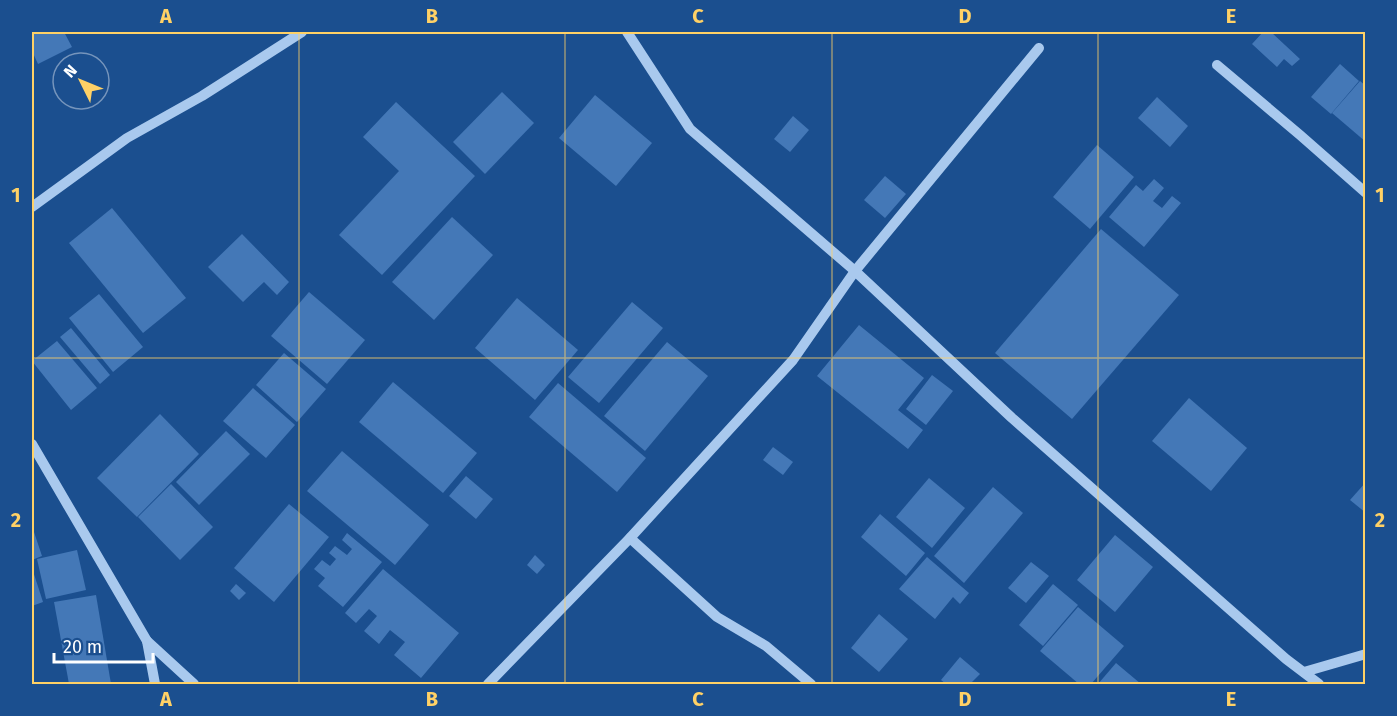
<svg xmlns="http://www.w3.org/2000/svg" width="1397" height="716" font-family="'Fira Sans',sans-serif">
<style>
.building{fill:#4478b7}
.lines{fill:none;stroke-linecap:round;stroke-linejoin:round}
.minor{stroke:#a9c9ee;stroke-width:10}
.grid{fill:none;stroke:#ffd166;stroke-width:1.5;stroke-opacity:0.55}
.neatline{fill:none;stroke:#ffd166;stroke-width:2}
.grid-label{font-size:20px;text-anchor:middle;font-weight:bold;fill:#ffd166}
</style>
<rect width="100%" height="100%" fill="#1b4f8f"/>
<g class="building">
<polygon points="33,32 64,32 72,47 38,64 32,51 32,33"/>
<polygon points="1263,32 1271,32 1300,59 1292,66 1284,59 1277,67 1252,44"/>
<polygon points="1340,64 1359,81 1331,114 1311,97"/>
<polygon points="1360,81 1366,86 1366,142 1332,113"/>
<polygon points="502,92 534,123 485,174 453,142"/>
<polygon points="595,95 652,143 616,186 559,138"/>
<polygon points="1157,97 1188,126 1170,147 1138,118"/>
<polygon points="396,102 475,176 382,275 339,235 399,171 363,137"/>
<polygon points="793,116 809,130 790,152 774,139"/>
<polygon points="1097,145 1134,177 1090,229 1053,197"/>
<polygon points="885,176 906,194 885,218 864,200"/>
<polygon points="1154,179 1164,188 1153,201 1162,208 1172,196 1181,203 1144,247 1109,217 1136,185 1143,191"/>
<polygon points="112,208 186,298 143,333 69,243"/>
<polygon points="452,217 493,255 434,320 392,282"/>
<polygon points="1101,229 1179,295 1072,419 995,353"/>
<polygon points="242,234 289,282 277,295 264,282 243,302 208,267"/>
<polygon points="309,292 365,340 327,384 271,336"/>
<polygon points="99,294 143,347 113,372 69,318"/>
<polygon points="517,298 578,350 535,400 475,348"/>
<polygon points="632,302 663,328 599,403 568,377"/>
<polygon points="859,325 924,378 898,410 923,430 908,449 817,376"/>
<polygon points="71,328 110,375 100,384 60,337"/>
<polygon points="57,341 97,388 71,410 32,361"/>
<polygon points="667,342 708,376 645,451 604,416"/>
<polygon points="284,353 326,389 297,422 256,385"/>
<polygon points="932,375 953,391 926,425 906,409"/>
<polygon points="393,382 477,453 443,493 359,422"/>
<polygon points="558,383 646,458 617,492 529,417"/>
<polygon points="253,388 295,425 266,458 223,421"/>
<polygon points="1189,398 1247,448 1211,491 1152,441"/>
<polygon points="160,414 199,454 137,517 97,478"/>
<polygon points="226,431 250,454 199,505 176,482"/>
<polygon points="773,447 793,462 783,475 763,460"/>
<polygon points="342,451 429,525 395,565 307,491"/>
<polygon points="466,476 493,499 476,519 449,496"/>
<polygon points="929,478 965,508 932,548 896,517"/>
<polygon points="1366,482 1366,513 1350,500"/>
<polygon points="171,484 213,527 180,560 138,517"/>
<polygon points="993,487 1023,513 964,583 934,556"/>
<polygon points="289,504 329,537 274,602 234,568"/>
<polygon points="880,514 925,553 906,576 861,537"/>
<polygon points="32,526 42,556 32,560"/>
<polygon points="347,533 382,562 343,607 318,586 325,578 314,569 322,560 330,566 336,559 329,553 335,546 347,555 352,549 342,540"/>
<polygon points="1115,535 1153,567 1115,612 1077,580"/>
<polygon points="77,550 86,590 46,599 37,559"/>
<polygon points="535,555 545,565 537,574 527,565"/>
<polygon points="927,557 969,593 960,604 953,597 935,619 899,589"/>
<polygon points="1031,562 1049,576 1026,603 1008,588"/>
<polygon points="32,568 43,602 32,606"/>
<polygon points="383,569 459,633 421,678 394,655 405,642 390,630 379,644 364,631 377,616 369,609 356,623 345,613"/>
<polygon points="236,584 246,593 239,600 230,591"/>
<polygon points="1053,584 1078,605 1043,646 1019,625"/>
<polygon points="96,595 111,684 69,684 54,602"/>
<polygon points="1078,607 1124,646 1091,684 1079,684 1040,651"/>
<polygon points="879,614 908,639 879,672 851,648"/>
<polygon points="960,657 980,674 970,684 946,684 941,680"/>
<polygon points="1116,663 1141,684 1098,684"/>
</g>
<g class="lines">
<g class="minor">
<polyline points="627,32 690,129 855,271 1012,418 1286,659 1319,684"/>
<polyline points="1217,65 1300,135 1366,193"/>
<polyline points="32,207 127,138 202,96 302,32"/>
<polyline points="32,444 147,641 155,684"/>
<polyline points="630,538 717,617 766,646 811,684"/>
<polyline points="147,641 194,684"/>
<polyline points="1304,672 1366,654"/>
<polyline points="488,684 630,538 793,360 855,271 1039,48"/>
</g>
</g>
<path class="grid" d="M299 32V684M565 32V684M832 32V684M1098 32V684M32 358H1366"/>
<rect width="1397" height="716" fill="none" stroke="#1b4f8f" stroke-width="66"/>
<g transform="translate(81 81) rotate(313)"><circle r="28" fill="#1b4f8f" stroke="#7695bc" stroke-width="1.5"/>
<path d="M0-4.5L10 22L0 15L-10 22Z" fill="#ffd166"/>
<text y="-9" font-size="16" font-weight="bold" text-anchor="middle" fill="#ffffff">N</text>
</g>
<path d="M54 653v9h99v-9" fill="none" stroke="#ffffff" stroke-width="3"/>
<text x="63" y="653" font-size="18" fill="#ffffff" stroke="#1b4f8f" stroke-width="4.5" paint-order="stroke">20 m</text>
<rect x="33" y="33" width="1331" height="650" class="neatline"/>
<g class="grid-label">
<text x="166" y="23">A</text>
<text x="432" y="23">B</text>
<text x="698" y="23">C</text>
<text x="965" y="23">D</text>
<text x="1231" y="23">E</text>
<text x="16" y="202">1</text>
<text x="1380" y="202">1</text>
<text x="16" y="527">2</text>
<text x="1380" y="527">2</text>
<text x="166" y="706">A</text>
<text x="432" y="706">B</text>
<text x="698" y="706">C</text>
<text x="965" y="706">D</text>
<text x="1231" y="706">E</text>
</g>
</svg>
